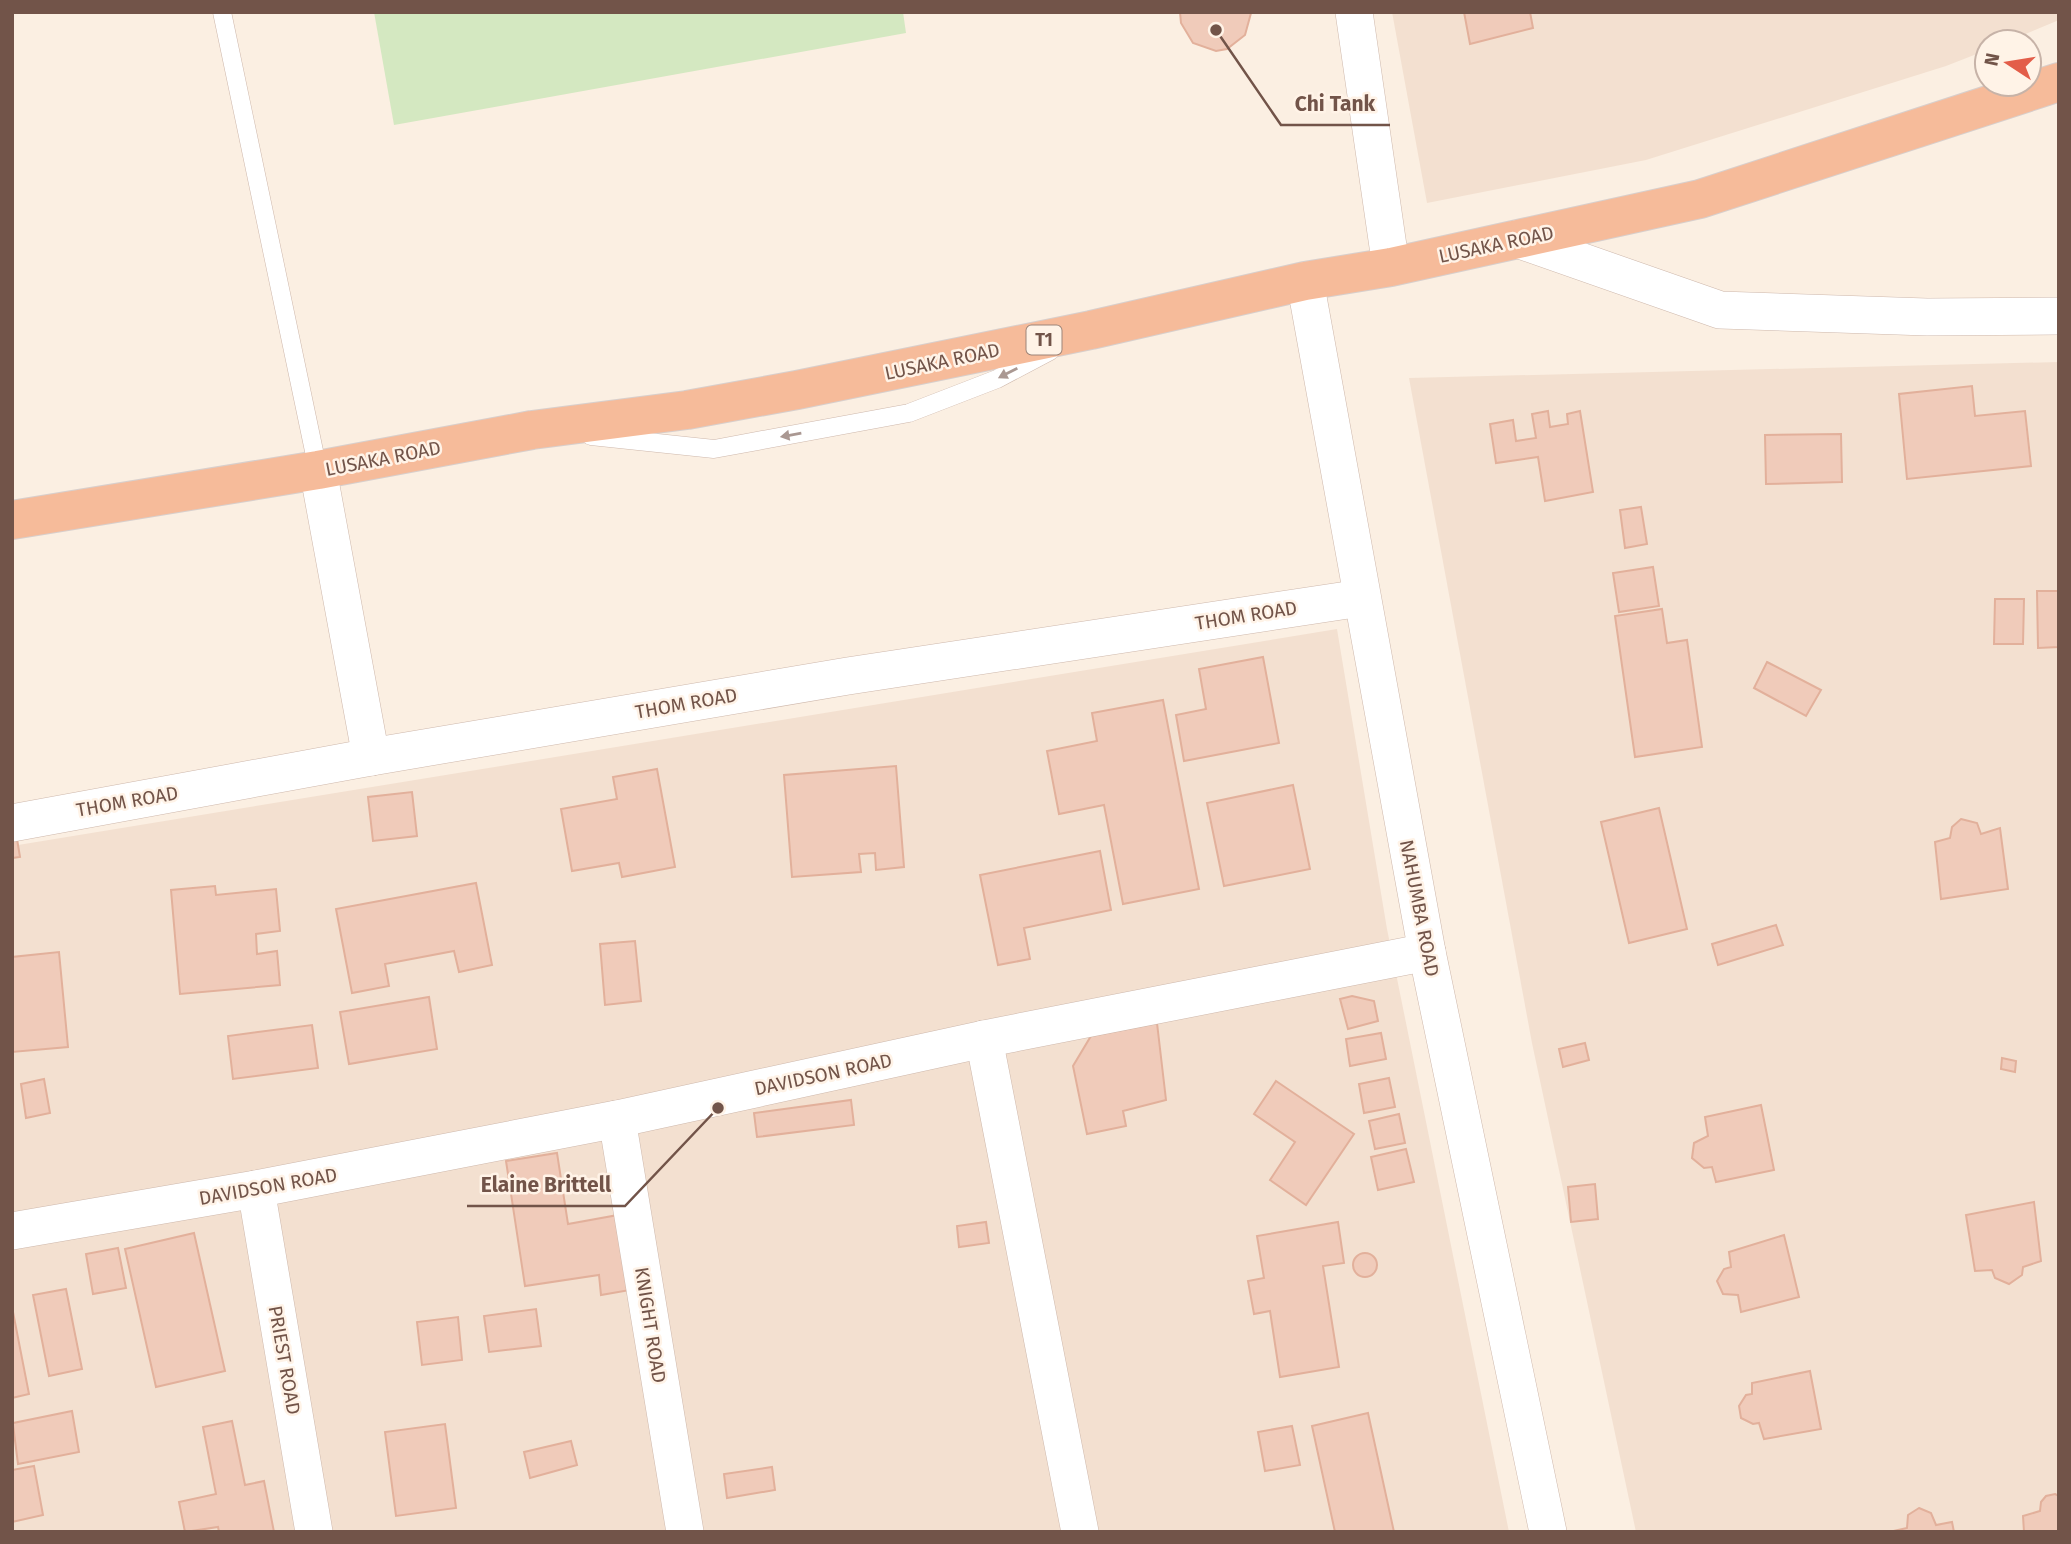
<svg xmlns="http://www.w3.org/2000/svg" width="2071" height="1544" font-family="'Fira Sans',sans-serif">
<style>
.residential{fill:#f3e0d0}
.green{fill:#d4e8c1}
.building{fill:#f0cbba;stroke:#e2b09b;stroke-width:2}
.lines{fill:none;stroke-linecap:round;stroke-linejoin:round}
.service-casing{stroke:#ceb8ac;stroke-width:19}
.minor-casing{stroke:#ceb8ac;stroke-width:38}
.trunk-casing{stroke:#d8cfcc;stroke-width:40}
.service{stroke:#fff;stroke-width:18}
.minor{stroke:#fff;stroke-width:37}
.trunk{stroke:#f6bb9a;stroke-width:38}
.oneway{fill:#aa9892}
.labels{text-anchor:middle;stroke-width:5;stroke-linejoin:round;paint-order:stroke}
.shield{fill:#fff3e7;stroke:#9c8478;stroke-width:2}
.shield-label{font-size:18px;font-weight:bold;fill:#725449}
.street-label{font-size:19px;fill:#725449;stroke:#fff3e7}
.leader{fill:none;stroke:#725449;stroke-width:2.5}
.callout-dot{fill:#725449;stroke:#fff3e7;stroke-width:2.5}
.callout-label{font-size:21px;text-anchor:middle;font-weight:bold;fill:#725449;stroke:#fff3e7;stroke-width:5;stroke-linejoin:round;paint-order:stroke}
</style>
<rect width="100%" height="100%" fill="#fbefe2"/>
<g class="residential">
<polygon points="1392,12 2059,12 2059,20 2006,42 1987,42 1987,50 1946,66 1646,160 1427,203"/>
<polygon points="2059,362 2059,1532 1636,1532 1532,1043 1409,378"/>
<polygon points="1337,629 1387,929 1509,1532 12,1532 12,846"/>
</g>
<polygon class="green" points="374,12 903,12 906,33 394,125"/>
<g class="building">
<polygon points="1180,12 1251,12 1251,13 1245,35 1227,49 1216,51 1193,43 1181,23"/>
<polygon points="1464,12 1530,12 1533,28 1470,44"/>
<polygon points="1972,386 1975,416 2025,411 2031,466 1907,479 1899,394"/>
<polygon points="1548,411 1550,427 1568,424 1567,414 1580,411 1593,492 1545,501 1538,457 1496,463 1490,424 1513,420 1516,441 1536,438 1532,414"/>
<polygon points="1841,434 1842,482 1766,484 1765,435"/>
<polygon points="1641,507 1647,544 1625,548 1620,510"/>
<polygon points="1653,567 1659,606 1619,612 1613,573"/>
<polygon points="2037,591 2059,591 2059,647 2038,648"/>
<polygon points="1995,599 2024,599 2023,644 1994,644"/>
<polygon points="1662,609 1667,643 1687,640 1702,747 1635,757 1615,616"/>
<polygon points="1263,657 1279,743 1184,761 1176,715 1206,709 1199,669"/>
<polygon points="1767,662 1821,690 1806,716 1754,688"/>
<polygon points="1163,700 1199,889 1123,904 1104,805 1059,814 1047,751 1097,741 1092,713"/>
<polygon points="896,766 904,867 876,870 875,853 859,854 861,872 792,877 784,775"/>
<polygon points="657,769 675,867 622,877 619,863 572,871 561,809 617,799 613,777"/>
<polygon points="1293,785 1310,869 1224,886 1207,803"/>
<polygon points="412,792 417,836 373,841 368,797"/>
<polygon points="1659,808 1687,929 1629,943 1601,822"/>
<polygon points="1961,819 1977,823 1981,834 2000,828 2008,889 1941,899 1935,842 1950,838 1952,827"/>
<polygon points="17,839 20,857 12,858 12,840"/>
<polygon points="1100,851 1111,910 1024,928 1030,959 998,965 980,875"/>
<polygon points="476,883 492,965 459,972 454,951 385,964 389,986 352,993 336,909"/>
<polygon points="215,886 216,895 276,889 280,931 256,934 257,954 277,951 280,985 180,994 171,890"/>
<polygon points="1776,925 1783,945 1718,965 1712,944"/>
<polygon points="635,941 641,1001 605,1005 600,944"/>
<polygon points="59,952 68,1047 12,1052 12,957"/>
<polygon points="1352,996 1374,1001 1378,1021 1348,1029 1340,999"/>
<polygon points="429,997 437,1049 349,1064 340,1012"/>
<polygon points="1157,1023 1166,1100 1123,1111 1126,1126 1087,1134 1073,1066 1091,1036"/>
<polygon points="312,1025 318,1068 233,1079 228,1036"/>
<polygon points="1381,1033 1386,1059 1350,1066 1346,1039"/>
<polygon points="1585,1043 1589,1060 1563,1067 1559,1049"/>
<polygon points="2002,1058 2016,1061 2015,1072 2001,1069"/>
<polygon points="1389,1078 1395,1107 1364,1113 1359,1084"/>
<polygon points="44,1079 50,1113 26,1118 21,1084"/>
<polygon points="1276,1081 1354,1134 1306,1205 1270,1180 1295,1142 1254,1114"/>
<polygon points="851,1100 854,1125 757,1137 754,1113"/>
<polygon points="1761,1105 1774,1170 1716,1182 1712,1167 1704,1168 1692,1158 1694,1143 1708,1136 1705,1117"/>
<polygon points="1399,1114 1405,1143 1375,1149 1369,1121"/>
<polygon points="1406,1149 1414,1182 1378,1190 1371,1157"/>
<polygon points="557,1153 568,1224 618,1215 630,1290 601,1295 599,1275 525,1286 506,1161"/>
<polygon points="1595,1184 1598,1219 1571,1222 1568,1187"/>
<polygon points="2034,1202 2041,1261 2023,1267 2022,1275 2009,1284 1995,1278 1992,1270 1975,1271 1966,1215"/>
<polygon points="986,1222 989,1243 959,1247 957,1226"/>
<polygon points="1338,1222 1344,1263 1323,1266 1339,1367 1280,1377 1270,1311 1254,1314 1248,1281 1264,1278 1257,1236"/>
<polygon points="194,1233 225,1371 156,1387 125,1249"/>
<polygon points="1784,1235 1799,1297 1741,1312 1738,1295 1723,1294 1717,1281 1724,1269 1731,1267 1729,1252"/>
<polygon points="118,1248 126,1288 93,1294 86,1254"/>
<circle cx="1365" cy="1265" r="12"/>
<polygon points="66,1289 82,1369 49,1376 33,1295"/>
<polygon points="12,1307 29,1394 12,1398"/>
<polygon points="536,1309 541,1346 489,1352 484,1316"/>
<polygon points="458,1317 462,1360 422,1365 417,1322"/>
<polygon points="1810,1371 1821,1429 1764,1439 1759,1423 1753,1424 1741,1418 1739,1406 1746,1395 1752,1394 1752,1383"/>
<polygon points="72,1411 79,1452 18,1464 12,1417 13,1423"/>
<polygon points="1368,1413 1394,1532 1335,1532 1312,1426"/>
<polygon points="232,1421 245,1485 264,1481 274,1532 219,1532 218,1527 185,1532 179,1502 216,1494 203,1427"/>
<polygon points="445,1424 456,1508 396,1516 385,1432"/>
<polygon points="1292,1426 1300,1465 1265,1471 1258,1432"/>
<polygon points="571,1441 577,1465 530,1478 524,1452"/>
<polygon points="34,1466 43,1515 12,1522 12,1470"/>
<polygon points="772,1467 775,1490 727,1498 724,1474"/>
<polygon points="2055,1494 2059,1496 2059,1532 2024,1532 2023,1516 2040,1511 2041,1502 2046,1496"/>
<polygon points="1919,1508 1931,1513 1936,1525 1952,1522 1954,1532 1889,1532 1907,1528 1908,1515"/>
</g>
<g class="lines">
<defs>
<g id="service">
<polyline points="222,12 318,470"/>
<polyline points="591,436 714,449 909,413 997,379 1050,351"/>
</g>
<g id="minor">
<polyline points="1354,12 1391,267"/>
<polyline points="1517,239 1720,310 1927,317 2059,316"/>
<polyline points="1305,281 1427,952 1548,1532"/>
<polyline points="318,470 371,757"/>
<polyline points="12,823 371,757 848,676 1361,598"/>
<polyline points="984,1039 1080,1532"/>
<polyline points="617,1119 685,1532"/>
<polyline points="256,1189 314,1532"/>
<polyline points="12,1231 256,1189 617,1119 984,1039 1427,952"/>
</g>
<polyline id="trunk" points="12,520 318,470 532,430 687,410 797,390 1091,330 1305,281 1391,267 1700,199 2059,82"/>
</defs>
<use href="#service" class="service-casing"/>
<use href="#minor" class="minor-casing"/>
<use href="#trunk" class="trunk-casing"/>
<use href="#service" class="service"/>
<use href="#minor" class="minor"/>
<use href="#trunk" class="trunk"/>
</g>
<defs><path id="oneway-solid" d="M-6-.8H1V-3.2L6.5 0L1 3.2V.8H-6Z" transform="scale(1.75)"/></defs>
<g class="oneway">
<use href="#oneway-solid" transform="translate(1008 373) rotate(153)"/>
<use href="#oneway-solid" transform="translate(791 435) rotate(170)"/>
</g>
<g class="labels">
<rect class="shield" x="1026.5" y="325.5" width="35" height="29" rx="5"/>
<g class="shield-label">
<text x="1044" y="346">T1</text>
</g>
<g class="street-label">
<text transform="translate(1496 244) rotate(-12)" y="7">LUSAKA ROAD</text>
<text transform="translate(942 361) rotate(-12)" y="7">LUSAKA ROAD</text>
<text transform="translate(383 458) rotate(-11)" y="7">LUSAKA ROAD</text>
<text transform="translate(1246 615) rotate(-9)" y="7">THOM ROAD</text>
<text transform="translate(686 703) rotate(-10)" y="7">THOM ROAD</text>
<text transform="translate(127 801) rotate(-10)" y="7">THOM ROAD</text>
<text transform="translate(1420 908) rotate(79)" y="7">NAHUMBA ROAD</text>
<text transform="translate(823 1074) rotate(-12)" y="7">DAVIDSON ROAD</text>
<text transform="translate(268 1186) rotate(-10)" y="7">DAVIDSON ROAD</text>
<text transform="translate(651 1325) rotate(81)" y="7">KNIGHT ROAD</text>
<text transform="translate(285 1360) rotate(80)" y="7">PRIEST ROAD</text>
</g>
</g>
<path class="leader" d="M1216 30L1281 125H1390M718 1108L625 1206H467"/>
<g class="callout-dot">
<circle cx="1216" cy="30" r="7"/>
<circle cx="718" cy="1108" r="7"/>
</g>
<g class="callout-label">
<text x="1335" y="111">Chi Tank</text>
<text x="546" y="1192">Elaine Brittell</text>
</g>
<rect width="2071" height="1544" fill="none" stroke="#725449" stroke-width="28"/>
<g transform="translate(2008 63) rotate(282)"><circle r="33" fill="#fff3e7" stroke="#c7b3a8" stroke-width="2"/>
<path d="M0-5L12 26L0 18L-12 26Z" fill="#e35d49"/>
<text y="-10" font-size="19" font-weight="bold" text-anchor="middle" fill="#725449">N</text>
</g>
</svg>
